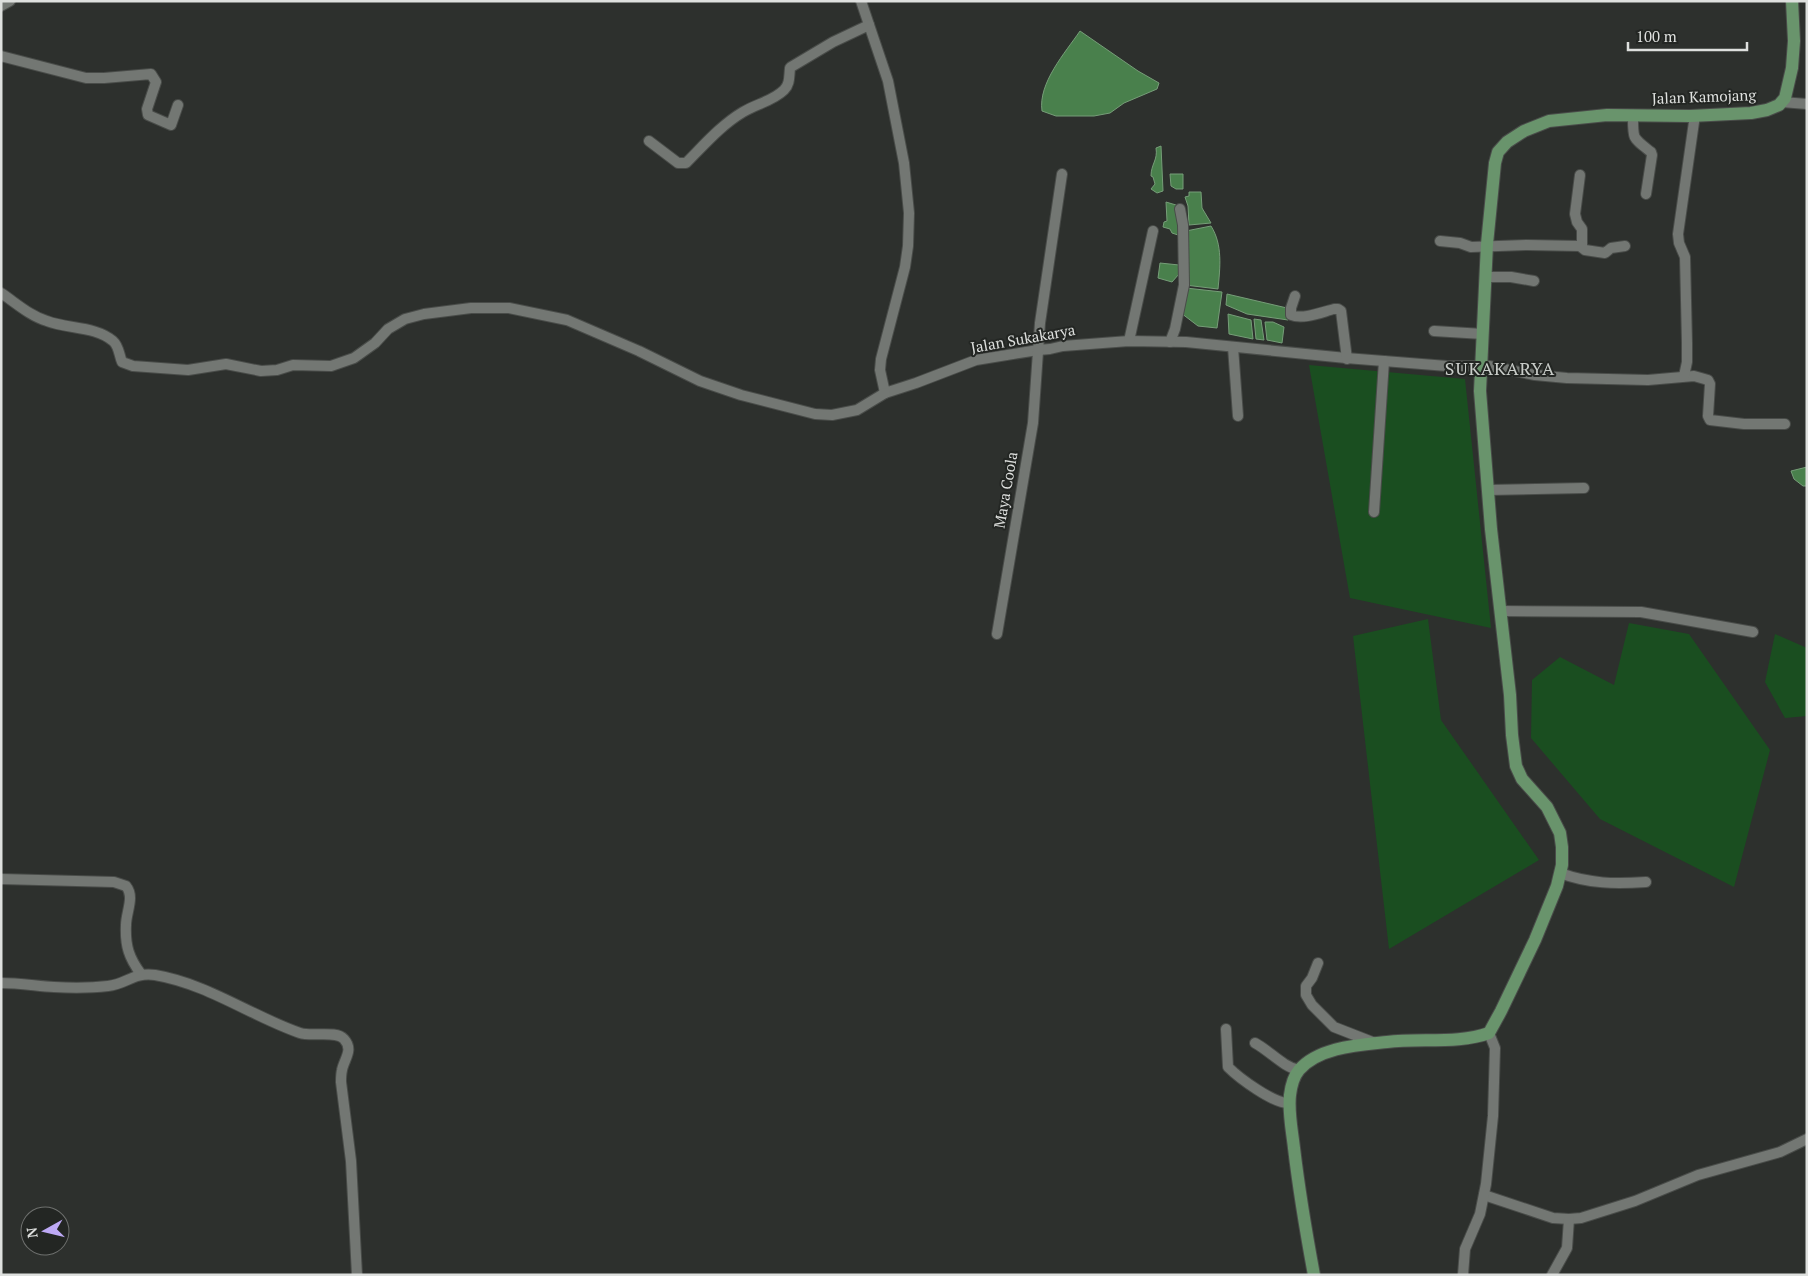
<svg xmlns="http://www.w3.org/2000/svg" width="1808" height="1276" font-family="'PT Serif',serif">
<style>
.green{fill:#1a4e20}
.water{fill:#49804c;stroke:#769d78}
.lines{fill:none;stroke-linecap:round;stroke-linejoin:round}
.minor-casing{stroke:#494c49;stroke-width:12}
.major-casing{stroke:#494c49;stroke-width:14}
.minor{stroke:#737773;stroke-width:10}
.major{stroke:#69946c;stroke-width:12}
.labels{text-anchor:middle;stroke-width:4;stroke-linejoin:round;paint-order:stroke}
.street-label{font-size:15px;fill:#dee0de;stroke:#232623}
.quarter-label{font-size:18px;letter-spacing:1px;fill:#c8ccc8;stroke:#232623}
</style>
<rect width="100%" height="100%" fill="#2d302d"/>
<g class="green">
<polygon points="1309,365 1465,379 1491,628 1350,598"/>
<polygon points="1428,619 1441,720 1539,860 1389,949 1353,636"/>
<polygon points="1629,623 1689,634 1770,750 1734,887 1600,819 1531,738 1532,680 1560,657 1614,685"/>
<polygon points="1775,634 1807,648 1807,716 1785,718 1765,682"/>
</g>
<g class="water">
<path d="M1080 31 1138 71 1159 83 1157 89 1124 103 1110 113 1094 116H1056L1042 111C1038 83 1065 53 1080 31Z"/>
<path d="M1161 146 1163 191 1157 193 1151 189 1155 184 1153 177 1151 176C1151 164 1158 160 1156 148Z"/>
<polygon points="1170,174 1183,174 1183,189 1176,189 1171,186"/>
<polygon points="1189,192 1201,192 1202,208 1211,223 1189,225 1188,206 1185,197 1189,196"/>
<polygon points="1166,202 1176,205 1181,236 1172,233 1170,229 1163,227 1164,222 1167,221"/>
<path d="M1211 226C1223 245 1220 268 1218 289L1185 285 1186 231Z"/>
<polygon points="1160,263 1179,265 1179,274 1172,282 1158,278"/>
<polygon points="1186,288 1222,292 1217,328 1198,326 1181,313"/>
<polygon points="1227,294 1287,308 1288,320 1247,314 1226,305"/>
<polygon points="1228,314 1251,320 1253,339 1229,334"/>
<polygon points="1254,319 1261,320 1264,340 1256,339"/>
<polygon points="1265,322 1273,322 1284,327 1282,343 1267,340"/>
<polygon points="1807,467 1807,486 1803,486 1794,479 1791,471"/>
</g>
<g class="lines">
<defs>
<g id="minor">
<polyline points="861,1 888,81 904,163 909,213 908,246 905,267 881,359 880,370 885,393 916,383 976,360 1038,350 1050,349 1063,346 1129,341 1186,342 1346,358 1447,366 1489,366 1535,375 1567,378 1648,380 1694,376 1708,380 1710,384 1708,416 1710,420 1744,424 1785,424"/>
<polyline points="1,6 10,1"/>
<polyline points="1,56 86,78 104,78 151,74 156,82 147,109 148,115 171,125 178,105"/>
<polyline points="1782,102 1807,104"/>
<path d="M1633 115C1633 140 1632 137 1651 152L1652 155 1646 194"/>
<path d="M649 141 678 163H686C703 146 721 125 743 112 756 104 773 101 784 90 790 84 789 77 790 68L791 67 833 42 869 25"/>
<polyline points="1580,175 1575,214 1577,222 1582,229 1582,247"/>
<polyline points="1440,241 1460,243 1471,247 1527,245 1580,246 1585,250 1605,253 1611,248 1625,246"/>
<polyline points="1486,277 1511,277 1534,281"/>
<path d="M1 293C16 303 30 316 47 321 67 329 96 326 113 341 119 346 119 355 122 362L133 366 188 370 226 364 261 371 277 370 293 365 331 366 354 358 375 343 388 329 405 319 424 314 471 308H509L567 320 639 351 700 381 741 395 815 414 832 415 857 410 885 393"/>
<path d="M1295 296 1291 308V315C1303 320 1322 312 1334 309H1338L1341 311 1347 359"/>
<polyline points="1434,331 1483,334"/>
<polyline points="1129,341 1153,231"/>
<polyline points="1170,342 1175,329 1184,285 1183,225 1180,209"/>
<polyline points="1233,347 1238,416"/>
<polyline points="1684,376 1687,362 1687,343 1685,257 1679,243 1678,234 1695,115"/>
<polyline points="1488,490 1584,488"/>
<polyline points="1374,512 1384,361"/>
<polyline points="1500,611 1641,612 1753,632"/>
<polyline points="997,634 1033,423 1040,323 1062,174"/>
<path d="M1560 873C1590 884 1615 884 1646 882"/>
<path d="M1 879 114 882 126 886C135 897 126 912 126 925 125 946 129 958 141 974"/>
<polyline points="1318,963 1312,978 1306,986 1306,995 1312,1005 1334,1027 1375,1043"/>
<path d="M1 983C19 983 37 986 54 987 72 988 91 988 108 986 127 984 133 972 155 975 208 984 251 1016 300 1033 312 1037 336 1030 344 1039 354 1050 344 1059 342 1070 341 1074 341 1078 341 1082L351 1161 357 1275"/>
<path d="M1226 1029 1228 1067C1239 1078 1274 1104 1289 1103"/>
<path d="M1255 1043C1270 1051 1283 1067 1299 1070"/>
<polyline points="1484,1195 1553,1218 1569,1219 1581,1218 1635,1201 1698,1175 1780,1152 1807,1139"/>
<polyline points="1463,1275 1465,1249 1480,1214 1486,1184 1493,1116 1495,1048 1489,1033"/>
<polyline points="1552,1275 1567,1248 1569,1219"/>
</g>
<path id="major" d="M1314 1275C1306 1232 1299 1190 1294 1148 1292 1130 1288 1112 1290 1095 1291 1087 1294 1076 1299 1070 1319 1047 1359 1045 1387 1042 1420 1038 1459 1044 1489 1033L1501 1011 1535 940 1557 886 1562 865V847L1560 833 1547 807 1522 779 1516 766 1512 735 1510 695 1491 529 1480 391 1487 244 1495 163 1498 152 1507 142 1524 131 1549 121 1607 115 1690 116 1751 113 1767 110 1779 105 1785 98 1792 68 1794 41 1792 1"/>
</defs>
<use href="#minor" class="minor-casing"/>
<use href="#major" class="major-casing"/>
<use href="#minor" class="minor"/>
<use href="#major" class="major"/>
</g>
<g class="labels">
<g class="street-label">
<text transform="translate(1704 97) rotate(-2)" y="5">Jalan Kamojang</text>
<text transform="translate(1023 339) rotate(-10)" y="5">Jalan Sukakarya</text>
<text transform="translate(1006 490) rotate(-80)" y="5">Maya Coola</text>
</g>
<g class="quarter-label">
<text x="1500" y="375">SUKAKARYA</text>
</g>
</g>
<rect width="1808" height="1276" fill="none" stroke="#dee0de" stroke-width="5"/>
<g transform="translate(45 1231) rotate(262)"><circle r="24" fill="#232623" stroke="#6e706e"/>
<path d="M0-4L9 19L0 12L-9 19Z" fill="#bda9f5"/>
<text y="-8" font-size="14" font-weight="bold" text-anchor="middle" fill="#dee0de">N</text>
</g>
<path d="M1628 42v8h119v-8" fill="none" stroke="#dee0de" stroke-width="2.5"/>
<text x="1636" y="42" font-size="15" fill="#dee0de" stroke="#232623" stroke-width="4" paint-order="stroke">100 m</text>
</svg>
